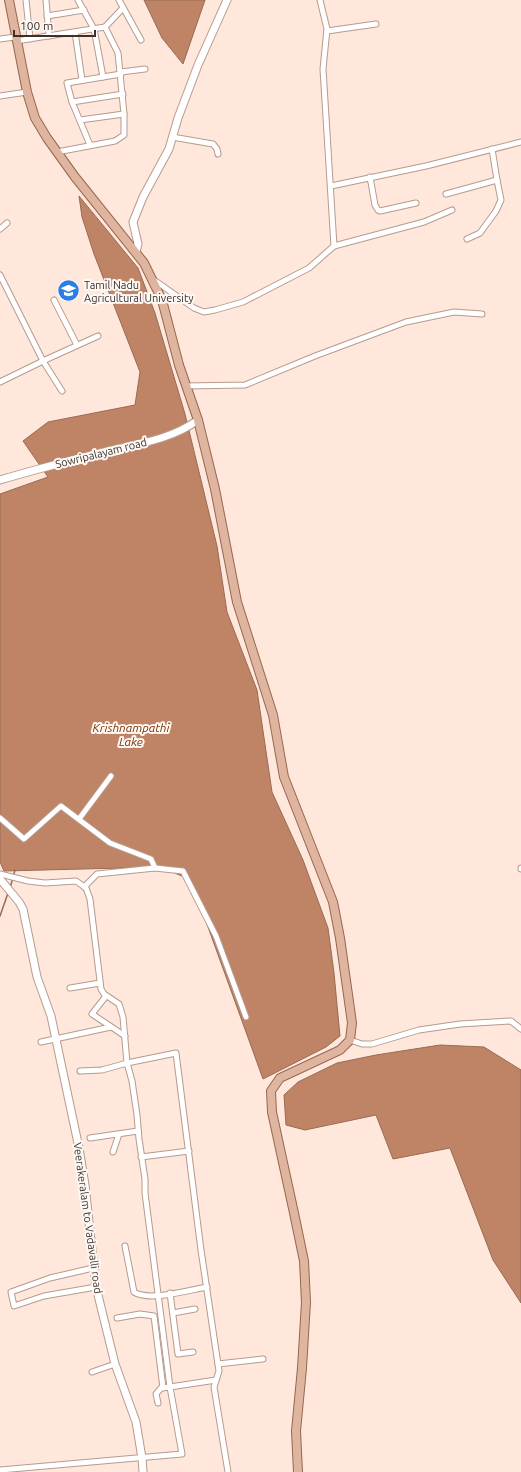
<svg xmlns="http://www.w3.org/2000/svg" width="521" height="1472" font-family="Ubuntu,sans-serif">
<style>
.water{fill:#bf8466;stroke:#976b54}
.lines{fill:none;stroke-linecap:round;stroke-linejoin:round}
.stream{stroke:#976b54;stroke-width:1.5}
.street-casing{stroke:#b79b8e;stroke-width:7}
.secondary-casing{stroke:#b79b8e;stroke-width:9}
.primary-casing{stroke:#98664e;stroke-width:10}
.street{stroke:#fff;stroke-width:5}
.secondary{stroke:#fff;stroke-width:7}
.primary{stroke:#dfb5a0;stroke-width:8}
.labels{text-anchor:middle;stroke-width:4;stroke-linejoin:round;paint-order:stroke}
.poi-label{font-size:11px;fill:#3b302a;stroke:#fef8f5;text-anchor:start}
.street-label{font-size:11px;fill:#3b302a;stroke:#fef8f5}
.water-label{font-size:12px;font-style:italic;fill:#7b3200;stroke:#fef8f5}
</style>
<rect width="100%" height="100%" fill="#ffe7db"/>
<g class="water">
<polygon points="144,0 205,0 183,64 162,38"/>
<polygon points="79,196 138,268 155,313 185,414 217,546 227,612 257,690 272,792 303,860 328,928 334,973 340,1036 326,1047 263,1079 191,880 161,867 4,871 0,862 0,494 48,477 23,441 48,422 135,405 140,372 94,254 82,217"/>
<polygon points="440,1045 484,1047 521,1070 521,1303 493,1260 450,1148 393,1159 376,1115 305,1130 286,1125 284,1095 298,1082 337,1063 376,1055"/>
</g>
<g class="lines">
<g class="stream">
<polyline points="10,888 15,870"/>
<polyline points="0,916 8,893"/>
</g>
<defs>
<g id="street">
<polyline points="26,0 30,39"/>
<polyline points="46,0 49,36"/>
<polyline points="78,0 94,29 103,77"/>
<polyline points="119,0 141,40"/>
<polyline points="47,16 84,10"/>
<polyline points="105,27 123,8"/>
<polyline points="327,31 376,24"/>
<polyline points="75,32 82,80"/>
<polyline points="0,39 15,37"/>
<polyline points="16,41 105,27 118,53 124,114 124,135 115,141 57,152"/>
<polyline points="121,72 145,69"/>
<polyline points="0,96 27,92"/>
<polyline points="72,102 123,94"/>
<polyline points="80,120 124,114"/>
<polyline points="172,137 213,144 217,149 218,154"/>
<polyline points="90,145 72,102 67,83 121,74"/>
<polyline points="370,177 375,205 378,210 380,211 416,203"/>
<polyline points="331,186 426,166 521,142"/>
<polyline points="446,194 497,180"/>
<polyline points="0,229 7,223"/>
<polyline points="467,239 480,233 496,211 501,200 497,180 492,149"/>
<polyline points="334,246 424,222 452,210"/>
<polyline points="0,275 43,361 62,391"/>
<polyline points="154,280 194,308 204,312 215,310 243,302 309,268 334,246 323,69 327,29 320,0"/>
<polyline points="54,300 77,345"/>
<polyline points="0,382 45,360 98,336"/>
<polyline points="186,386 245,385 315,356 406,322 454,312 482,314"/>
<polyline points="0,818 24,839 61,806 110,843 151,859 155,868"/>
<polyline points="79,819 111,776"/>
<polyline points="521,868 521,869"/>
<polyline points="0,874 28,881 45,883 76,881 86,888 90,899 101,989 104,994 119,1004 123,1017 127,1063 132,1081 137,1115 139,1139 145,1179 145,1193 170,1387 216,1380"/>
<polyline points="84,887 97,874 155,868 183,871 216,936 246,1017"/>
<polyline points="70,988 100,983"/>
<polyline points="106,996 92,1014 125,1036"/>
<polyline points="350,1040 362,1044 372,1044 419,1030 460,1024 511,1021 521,1029"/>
<polyline points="41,1042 111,1027"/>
<polyline points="80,1071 102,1070 127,1063 176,1053 201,1250 219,1371 214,1387 228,1472"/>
<polyline points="90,1138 138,1131"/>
<polyline points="113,1152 119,1134"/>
<polyline points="141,1157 189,1151"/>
<path d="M125 1246 134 1292C149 1302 189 1290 207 1287"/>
<polyline points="93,1268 50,1278 11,1292 14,1306 44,1296 96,1287"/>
<polyline points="170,1293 178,1354 193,1352"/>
<polyline points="173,1313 195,1309"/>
<polyline points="117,1318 140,1314 154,1316 163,1388"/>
<polyline points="218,1364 263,1359"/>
<polyline points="92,1372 115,1364"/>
<polyline points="0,1470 182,1454 170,1387 161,1388 156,1394 158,1403"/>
</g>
<g id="secondary">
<polyline points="136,252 138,244 133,222 143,197 169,149 178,118 198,65 227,0"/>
<path d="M0 480C30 471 61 463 92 455 128 445 168 442 198 420"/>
<polyline points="0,879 19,902 23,909 37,977 51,1016 79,1148 85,1185 96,1287 115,1364 136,1422 142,1458 143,1472"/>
</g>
<polyline id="primary" points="9,0 27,92 35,118 47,138 75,177 144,263 162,300 179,365 198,420 215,489 237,602 273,715 284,777 333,902 340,938 352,1023 350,1040 340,1050 280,1078 271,1091 272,1112 294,1213 304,1261 306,1302 302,1368 296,1431 298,1472"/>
</defs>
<use href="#street" class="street-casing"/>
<use href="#secondary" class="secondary-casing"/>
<use href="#primary" class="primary-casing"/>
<use href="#street" class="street"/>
<use href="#secondary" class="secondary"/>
<use href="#primary" class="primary"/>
</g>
<defs>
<symbol id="university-disc" viewBox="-11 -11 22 22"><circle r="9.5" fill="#2b7de8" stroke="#fef8f5"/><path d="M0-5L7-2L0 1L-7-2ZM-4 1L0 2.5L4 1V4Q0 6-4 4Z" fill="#fff"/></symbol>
</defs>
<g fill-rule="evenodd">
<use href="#university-disc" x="56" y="278" width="25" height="25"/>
</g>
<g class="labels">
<g class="poi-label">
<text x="84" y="289">Tamil Nadu<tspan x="84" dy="13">Agricultural University</tspan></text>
</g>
<g class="street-label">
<text transform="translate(101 453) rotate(-14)" y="4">Sowripalayam road</text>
<text transform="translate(88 1218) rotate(82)" y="4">Veerakeralam to Vadavalli road</text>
</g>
<g class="water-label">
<text x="131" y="732">Krishnampathi<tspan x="131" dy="14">Lake</tspan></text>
</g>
</g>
<path d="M14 30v6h81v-6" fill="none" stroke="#3b302a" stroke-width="2"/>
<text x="20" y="30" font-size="12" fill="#3b302a" stroke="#fef8f5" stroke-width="3" paint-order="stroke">100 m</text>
</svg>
